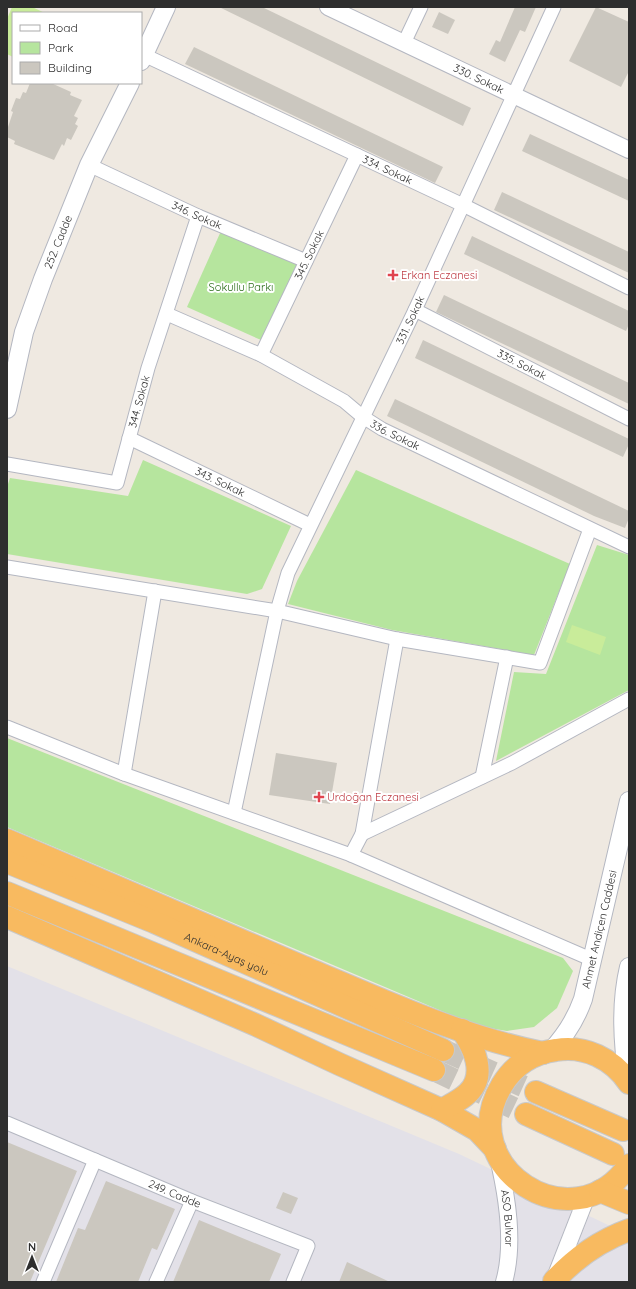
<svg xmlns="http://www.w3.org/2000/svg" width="636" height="1289" font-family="Quicksand,sans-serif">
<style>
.industrial{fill:#e3e1e8}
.green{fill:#b6e59e}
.pitch{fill:#c9ec9a}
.building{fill:#cbc7bf}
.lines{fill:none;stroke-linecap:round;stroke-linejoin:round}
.trunk-tunnel{stroke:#c8c4bd;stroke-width:22;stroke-dasharray:22 11;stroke-linecap:butt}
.minor-casing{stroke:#b4b7c1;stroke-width:15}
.tertiary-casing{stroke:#b4b7c1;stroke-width:18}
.secondary-casing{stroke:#b4b7c1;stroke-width:20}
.trunk-casing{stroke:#c9c9c9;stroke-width:24}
.minor{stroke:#fff;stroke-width:13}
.tertiary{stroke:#fff;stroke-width:16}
.secondary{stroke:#fff;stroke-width:18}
.trunk{stroke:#f8ba60;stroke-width:22}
.health-dot{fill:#e0444e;stroke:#fff;stroke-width:1.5}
.labels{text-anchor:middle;stroke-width:4;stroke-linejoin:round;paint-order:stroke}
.street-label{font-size:11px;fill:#2e2e2e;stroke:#fff}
.health-label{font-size:11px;fill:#be3a42;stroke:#fff;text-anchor:start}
.park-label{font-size:11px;fill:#2c6e1b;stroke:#fff}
</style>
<rect width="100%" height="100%" fill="#efe9e1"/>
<polygon class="industrial" points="7,966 459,1154 629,1235 629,1282 7,1282"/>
<g class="green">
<polygon points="221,231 297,264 261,340 187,307"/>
<polygon points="143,460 291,526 262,589 247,594 7,554 7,487 10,478 128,496"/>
<polygon points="356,470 570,564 534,655 392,630 288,604 297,581"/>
<polygon points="597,545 629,555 629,690 496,761 514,672 546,674"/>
<polygon points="7,738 563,958 573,971 557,1008 534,1027 507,1031 477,1026 7,827"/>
</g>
<g class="pitch">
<polygon points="12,7 32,7 45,13 13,13 13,57 7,54 7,19"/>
<polygon points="572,625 606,637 600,655 566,642"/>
</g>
<g class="building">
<polygon points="219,7 262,7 471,108 463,126"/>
<polygon points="515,7 536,7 525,32 520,30 505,62 489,54 496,40 500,42"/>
<polygon points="596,7 629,22 629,71 621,87 569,61"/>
<polygon points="439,12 455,20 448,34 432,27"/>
<polygon points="194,47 443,167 435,183 185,64"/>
<polygon points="30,83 51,83 71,92 70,95 82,100 74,116 78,118 75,124 78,126 71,140 67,138 64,146 62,144 54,160 14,144 15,141 7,137 7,130 13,112 11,111 16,98 20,99 23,92 26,93"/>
<polygon points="530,134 629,180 629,201 522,151"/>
<polygon points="502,192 629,252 629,273 494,210"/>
<polygon points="472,236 629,311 629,324 626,331 464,254"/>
<polygon points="444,295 629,383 629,404 436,312"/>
<polygon points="423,340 629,439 629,444 623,457 415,358"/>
<polygon points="395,399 629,511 629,518 625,528 594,516 387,416"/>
<polygon points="276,753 337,763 330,804 269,795"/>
<polygon points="7,1142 77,1171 30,1282 7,1282"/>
<polygon points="106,1181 175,1209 157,1250 152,1248 138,1282 56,1282 78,1228 85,1230"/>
<polygon points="283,1192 298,1198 291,1214 276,1208"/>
<polygon points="199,1220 281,1254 269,1282 173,1282"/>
<polygon points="347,1262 390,1282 339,1282"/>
</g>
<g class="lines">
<g class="trunk-tunnel">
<polyline points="443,1050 536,1092"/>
<polyline points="434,1070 526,1114"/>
</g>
<defs>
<g id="minor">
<polyline points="404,43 421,7"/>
<path id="s1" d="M144 55 463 205 629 288"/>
<path id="s2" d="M89 165 198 216 306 261"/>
<path id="s3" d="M415 310 629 419"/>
<path id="s4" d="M167 314 261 355 344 401 363 417 382 429 629 547"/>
<path id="s5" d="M261 355 357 155"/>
<path id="s6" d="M129 438 310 525"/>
<path id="s7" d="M7 464 117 483 148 368 198 216"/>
<polyline points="7,567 277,611 397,639 540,663 590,529"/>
<polyline points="7,727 124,774 351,855 593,960"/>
<polyline points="124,774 155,591"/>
<polyline points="482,777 507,657"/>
<path id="s8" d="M234 813 277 611 288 573 415 310 554 7"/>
<polyline points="362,834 512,763 629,699"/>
<polyline points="351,855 362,834 397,639"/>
<path id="s9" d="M7 1123 192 1201 308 1246 293 1282"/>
<polyline points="43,1282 95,1160"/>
<polyline points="156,1282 192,1201"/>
</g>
<g id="tertiary">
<path id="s10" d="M328 7 629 150"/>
<path id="s11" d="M498 1158C507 1196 515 1243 504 1282"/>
<polyline points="556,1275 587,1196"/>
</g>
<g id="secondary">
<polyline points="141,61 166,7"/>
<path id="s12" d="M7 409 24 332 43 279 89 165 130 83"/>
<path id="s13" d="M551 1051C566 1035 576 1019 583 999L629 801"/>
<path d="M628 1081C623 1043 620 1005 629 967"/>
</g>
<g id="trunk">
<path d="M7 840C104 881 201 923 299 965 378 998 458 1036 543 1053"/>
<path id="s14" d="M7 862 154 922 443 1050"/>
<polyline points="7,893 434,1070"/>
<polyline points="7,917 256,1025 339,1064 442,1110 477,1130 495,1149"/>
<path d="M629 1083C613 1059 585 1045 556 1050 533 1053 514 1065 502 1085 452 1167 573 1246 629 1165"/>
<polyline points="536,1092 623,1130"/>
<path d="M442 1110C450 1105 461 1100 468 1093 487 1075 474 1048 462 1030"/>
<polyline points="526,1114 613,1154"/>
<polyline points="600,1191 629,1203"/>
<path d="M554 1281C575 1258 599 1241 629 1230"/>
</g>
</defs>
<use href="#minor" class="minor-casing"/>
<use href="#tertiary" class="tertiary-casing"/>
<use href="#secondary" class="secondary-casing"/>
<use href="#trunk" class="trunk-casing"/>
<use href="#minor" class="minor"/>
<use href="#tertiary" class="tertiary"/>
<use href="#secondary" class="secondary"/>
<use href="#trunk" class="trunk"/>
</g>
<g class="health-dot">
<path d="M391 269h4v4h4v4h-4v4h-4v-4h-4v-4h4z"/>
<path d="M317 791h4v4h4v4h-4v4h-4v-4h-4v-4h4z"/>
</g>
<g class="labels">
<g class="street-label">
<text dy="4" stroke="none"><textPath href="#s10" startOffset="167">330. Sokak</textPath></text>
<text dy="4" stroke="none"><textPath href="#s1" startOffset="269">334. Sokak</textPath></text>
<text dy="4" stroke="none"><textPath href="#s2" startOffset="119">346. Sokak</textPath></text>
<text dy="4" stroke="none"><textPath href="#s12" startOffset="175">252. Cadde</textPath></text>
<text dy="4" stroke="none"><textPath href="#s5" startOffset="111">345. Sokak</textPath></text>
<text dy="4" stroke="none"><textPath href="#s8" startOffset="527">331. Sokak</textPath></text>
<text dy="4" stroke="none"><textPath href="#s3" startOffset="120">335. Sokak</textPath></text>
<text dy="4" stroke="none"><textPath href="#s7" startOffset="196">344. Sokak</textPath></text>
<text dy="4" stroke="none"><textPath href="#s4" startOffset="259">336. Sokak</textPath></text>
<text dy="4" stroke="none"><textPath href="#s6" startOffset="101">343. Sokak</textPath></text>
<text dy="4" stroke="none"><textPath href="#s13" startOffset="133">Ahmet Andiçen Caddesi</textPath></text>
<text dy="4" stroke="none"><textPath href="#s14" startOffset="238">Ankara-Ayaş yolu</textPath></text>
<text dy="4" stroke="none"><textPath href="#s9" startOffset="182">249. Cadde</textPath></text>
<text dy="4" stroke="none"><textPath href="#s11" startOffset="61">ASO Bulvar</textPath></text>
</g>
<g class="health-label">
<text x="401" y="279">Erkan Eczanesi</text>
<text x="327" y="801">Urdoğan Eczanesi</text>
</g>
<g class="park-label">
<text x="241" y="291">Sokullu Parkı</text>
</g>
</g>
<rect width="636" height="1289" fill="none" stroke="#2e2e2e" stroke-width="16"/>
<rect x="12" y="12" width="130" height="72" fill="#ffffff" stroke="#ababab"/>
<rect x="20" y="25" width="20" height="6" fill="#ffffff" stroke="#ababab"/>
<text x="48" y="32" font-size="12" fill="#2e2e2e">Road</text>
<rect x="20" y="42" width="20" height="12" fill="#b6e59e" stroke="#ababab"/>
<text x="48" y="52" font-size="12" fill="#2e2e2e">Park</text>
<rect x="20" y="62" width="20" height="12" fill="#cbc7bf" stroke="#ababab"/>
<text x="48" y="72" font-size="12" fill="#2e2e2e">Building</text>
<g transform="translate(32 1257)" stroke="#ffffff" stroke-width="3" paint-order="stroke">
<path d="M0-3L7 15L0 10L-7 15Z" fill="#2e2e2e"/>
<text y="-6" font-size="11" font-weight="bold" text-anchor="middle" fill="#2e2e2e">N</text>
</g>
</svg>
